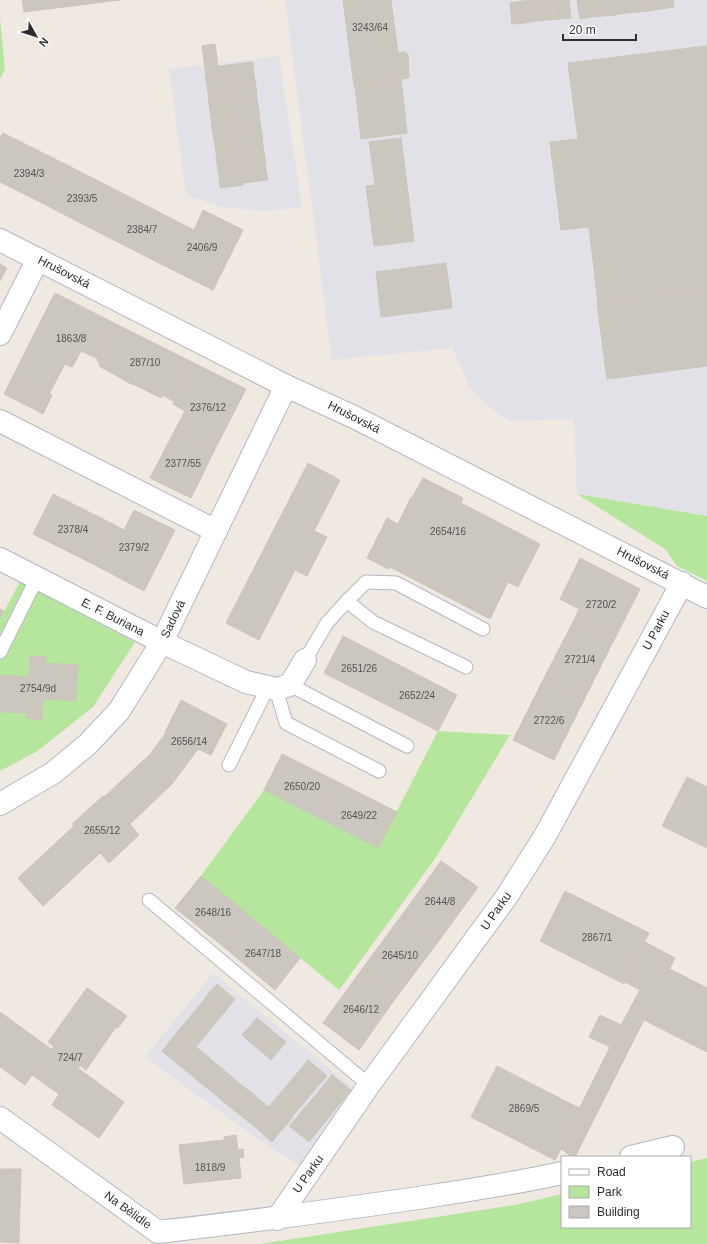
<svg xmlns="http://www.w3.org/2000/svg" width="707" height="1244" font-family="Arial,sans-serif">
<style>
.industrial{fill:#e3e1e8}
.green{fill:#b6e59e}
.building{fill:#cbc7bf;stroke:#cbc5ba}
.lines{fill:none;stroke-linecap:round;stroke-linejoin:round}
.service-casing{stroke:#b4b7c1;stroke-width:15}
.minor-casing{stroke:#b4b7c1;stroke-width:24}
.service{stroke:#fff;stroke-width:13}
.minor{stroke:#fff;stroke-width:22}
.labels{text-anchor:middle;stroke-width:3.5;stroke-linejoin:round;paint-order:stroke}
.number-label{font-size:10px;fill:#555452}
.street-label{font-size:12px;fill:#2e2e2e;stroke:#fff}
</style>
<rect width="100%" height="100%" fill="#efe9e1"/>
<g class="industrial">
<polygon points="285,0 707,0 707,516 577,494 574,419 510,421 485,404 469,386 453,348 332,360"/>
<polygon points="279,56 302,207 265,211 220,207 186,194 169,69"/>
<polygon points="213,973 357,1091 300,1166 252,1135 145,1057"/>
</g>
<g class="green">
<polygon points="0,18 5,69 0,79"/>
<polygon points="577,494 707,516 707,581 677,566 665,549"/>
<polygon points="20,582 135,642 93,707 36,752 0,771 0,619"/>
<polygon points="438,731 510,735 437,856 339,990 201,876 264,790 378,848"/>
<polygon points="707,1158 707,1244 260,1244 515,1205 562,1194 562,1227 690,1227 690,1162"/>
</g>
<g class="building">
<polygon points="22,0 120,0 24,12"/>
<polygon points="343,0 391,0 398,53 406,52 406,55 408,54 409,78 354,86"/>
<polygon points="534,0 536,21 524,23 522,1"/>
<polygon points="534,0 546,0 548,20 536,21"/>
<polygon points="546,0 558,0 560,19 548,20"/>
<polygon points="558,0 569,0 571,18 560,19"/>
<polygon points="577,0 590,0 592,17 580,19"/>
<polygon points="590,0 601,0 603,16 592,17"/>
<polygon points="601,0 613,0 615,15 603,16"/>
<polygon points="613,0 624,0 626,13 615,15"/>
<polygon points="624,0 636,0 637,12 626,13"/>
<polygon points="636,0 647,0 648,11 637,12"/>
<polygon points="647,0 660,0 661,9 648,11"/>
<polygon points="660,0 673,0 674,7 661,9"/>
<polygon points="522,1 524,23 512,24 510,3"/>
<polygon points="215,44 218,66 205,68 202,46"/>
<polygon points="707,46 707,289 598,303 589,227 561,230 550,142 578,139 568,63"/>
<polygon points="253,62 254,75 229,78 228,65"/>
<polygon points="228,65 229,77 206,80 205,68"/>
<polygon points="254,75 256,87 231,90 229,78"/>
<polygon points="229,77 231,89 208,92 206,80"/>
<polygon points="401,79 407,133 361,139 355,86"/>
<polygon points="256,87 257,99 232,102 231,90"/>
<polygon points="231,89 232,101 209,104 208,92"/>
<polygon points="257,99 259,111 234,114 232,102"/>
<polygon points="232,101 234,113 211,116 209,104"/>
<polygon points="259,111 260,123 236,126 234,114"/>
<polygon points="234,113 235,125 212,128 211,116"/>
<polygon points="260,123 262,135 237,137 236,126"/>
<polygon points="235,125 237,137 214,140 212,128"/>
<polygon points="3,133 63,163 42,203 0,182 0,138"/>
<polygon points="262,135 263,146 239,150 237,137"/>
<polygon points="237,137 238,149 216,152 214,140"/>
<polygon points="401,138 414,241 374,246 366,186 375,185 369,142"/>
<polygon points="263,146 265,158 240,161 239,150"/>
<polygon points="238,149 240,161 217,164 216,152"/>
<polygon points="265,158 266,170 242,173 240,161"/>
<polygon points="240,161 242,173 219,175 217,164"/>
<polygon points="63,163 122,193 102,234 42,203"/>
<polygon points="266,170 268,180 243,183 242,173"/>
<polygon points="242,173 243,185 220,188 219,175"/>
<polygon points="122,193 182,224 161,264 102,234"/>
<polygon points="203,210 243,230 213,290 161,264 182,224 194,230"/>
<polygon points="446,263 452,308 381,317 376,272"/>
<polygon points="0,264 7,268 0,281"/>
<polygon points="707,289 707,366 607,379 597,303"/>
<polygon points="55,293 116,324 98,359 81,351 73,366 71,367 65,364 49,394 13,376"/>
<polygon points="116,324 194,363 175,402 162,395 161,398 133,384 131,384 99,366 100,363 97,361"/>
<polygon points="194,363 246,389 215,449 175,430 185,411 173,404"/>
<polygon points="13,376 23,381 14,399 4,394"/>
<polygon points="23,381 33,385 23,404 14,399"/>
<polygon points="33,385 42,390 32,408 23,404"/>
<polygon points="42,390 52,395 43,414 32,408"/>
<polygon points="175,430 215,449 191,498 150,478"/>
<polygon points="308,463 340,480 314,531 327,537 307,576 295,570 259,640 226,623"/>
<polygon points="423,478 463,498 461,503 540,544 518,587 508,582 490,619 390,567 388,569 367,558 387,518 398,524 411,497 412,498"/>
<polygon points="53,494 113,524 93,564 33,534"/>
<polygon points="134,510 175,530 144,591 93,564 113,524 124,530"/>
<polygon points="580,558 640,589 614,640 574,620 579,609 560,599"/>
<polygon points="0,609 4,611 0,619"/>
<polygon points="574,620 614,640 584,700 543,680"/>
<polygon points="343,636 457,695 438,731 324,673"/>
<polygon points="30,656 46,657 45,663 78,665 76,701 43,699 42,720 27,718 27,713 0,712 0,675 29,677"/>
<polygon points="543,680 584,700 554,760 513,740"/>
<polygon points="181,700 227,724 211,755 198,749 172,784 147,758 166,733 165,732"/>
<polygon points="282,754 340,783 321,819 264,790"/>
<polygon points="147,757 172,784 130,824 139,835 109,863 100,853 43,906 18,878 74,826 72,824 103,796 104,797"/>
<polygon points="687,777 707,787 707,848 662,826"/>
<polygon points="340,783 397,812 378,848 321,819"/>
<polygon points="441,861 478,887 438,942 402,915"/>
<polygon points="201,876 251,917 225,948 175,908"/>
<polygon points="565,891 649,933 624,984 540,941"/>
<polygon points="402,915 438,942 398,995 362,969"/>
<polygon points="251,917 300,958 275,990 225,948"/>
<polygon points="645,942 675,958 575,1157 573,1157 561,1149 565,1142 567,1143 570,1136 568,1135 581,1109 579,1109 610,1047 614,1049 625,1027 621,1025 640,990 625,982"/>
<polygon points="362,969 398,995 359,1050 323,1023"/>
<polygon points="670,969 707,988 707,1052 644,1020"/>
<polygon points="217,984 235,999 227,1009 208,994"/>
<polygon points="87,988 127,1016 118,1028 116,1027 86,1070 80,1065 78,1068 124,1102 99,1138 52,1105 59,1094 32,1075 54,1046 48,1042"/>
<polygon points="208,994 227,1009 219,1019 201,1004"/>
<polygon points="201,1004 219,1019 211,1028 193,1013"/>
<polygon points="0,1012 51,1049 25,1085 0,1067"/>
<polygon points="193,1013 211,1028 204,1037 185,1023"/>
<polygon points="600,1015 625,1027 614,1049 589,1037"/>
<polygon points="257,1018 267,1026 252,1044 242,1035"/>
<polygon points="185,1023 204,1037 196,1047 177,1032"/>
<polygon points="267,1026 276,1034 261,1051 252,1044"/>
<polygon points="177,1032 196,1047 188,1056 170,1041"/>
<polygon points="276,1034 286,1042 271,1060 261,1051"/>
<polygon points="170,1041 188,1056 180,1066 162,1051"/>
<polygon points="196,1047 205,1054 189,1073 180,1066"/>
<polygon points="205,1054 214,1062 198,1081 189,1073"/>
<polygon points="308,1060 327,1076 319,1085 300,1070"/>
<polygon points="214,1062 223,1069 207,1088 198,1081"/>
<polygon points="497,1066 581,1109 568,1135 570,1136 567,1143 565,1142 555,1160 471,1117"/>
<polygon points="223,1069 232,1077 217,1096 207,1088"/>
<polygon points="300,1070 319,1085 311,1094 292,1079"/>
<polygon points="332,1075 351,1090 342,1101 323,1086"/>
<polygon points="232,1077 241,1085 226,1104 217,1096"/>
<polygon points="292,1079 311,1094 303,1104 285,1088"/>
<polygon points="241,1085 251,1092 235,1111 226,1104"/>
<polygon points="323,1086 342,1101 334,1111 315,1096"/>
<polygon points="285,1088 303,1104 295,1113 276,1098"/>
<polygon points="251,1092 260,1100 245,1119 235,1111"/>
<polygon points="315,1096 334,1111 326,1121 306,1106"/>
<polygon points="276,1098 295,1113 288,1123 269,1107"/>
<polygon points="260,1100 269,1107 254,1126 245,1119"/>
<polygon points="306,1106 326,1121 317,1132 298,1116"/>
<polygon points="269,1107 288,1123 280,1132 261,1117"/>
<polygon points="298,1116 317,1132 309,1142 289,1126"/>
<polygon points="261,1117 280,1132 272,1142 254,1126"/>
<polygon points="236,1135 238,1150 243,1149 244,1157 239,1158 241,1178 184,1184 179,1145 224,1140 224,1137"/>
<polygon points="0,1169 21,1169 19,1243 0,1242"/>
</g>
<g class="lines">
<defs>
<g id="service">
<polyline points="347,601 366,582 396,583 483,629"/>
<polyline points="0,652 37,578"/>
<polyline points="305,660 327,623 347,601 373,622 466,667"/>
<polyline points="290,685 407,746"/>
<polyline points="276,689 286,723 379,771"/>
<polyline points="229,765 268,687"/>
<polyline points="149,900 369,1085"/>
</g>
<g id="minor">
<polyline points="0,240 286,386 354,417 707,597"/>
<polyline points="0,334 38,259"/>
<polyline points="0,421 216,531"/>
<polyline points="0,559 162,642 246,682 276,689 290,685 305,660"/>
<polyline points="0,804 53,773 88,744 119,711 162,642 286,386"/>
<path d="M0 1118 158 1232C247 1222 336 1210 425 1197 471 1190 517 1183 562 1173"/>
<polyline points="631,1157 673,1147"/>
<polyline points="277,1219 369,1085 507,896 545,836 682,583"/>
</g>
</defs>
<use href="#service" class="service-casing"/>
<use href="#minor" class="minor-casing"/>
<use href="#service" class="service"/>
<use href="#minor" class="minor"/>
</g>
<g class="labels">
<g class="number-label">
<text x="370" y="31">3243/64</text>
<text x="29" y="177">2394/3</text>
<text x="82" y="202">2393/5</text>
<text x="142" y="233">2384/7</text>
<text x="202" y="251">2406/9</text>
<text x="71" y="342">1863/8</text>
<text x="145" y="366">287/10</text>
<text x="208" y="411">2376/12</text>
<text x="183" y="467">2377/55</text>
<text x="73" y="533">2378/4</text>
<text x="448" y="535">2654/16</text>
<text x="134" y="551">2379/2</text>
<text x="601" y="608">2720/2</text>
<text x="580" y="663">2721/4</text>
<text x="359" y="672">2651/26</text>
<text x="38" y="692">2754/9d</text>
<text x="417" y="699">2652/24</text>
<text x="549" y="724">2722/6</text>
<text x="189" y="745">2656/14</text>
<text x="302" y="790">2650/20</text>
<text x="359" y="819">2649/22</text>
<text x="102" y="834">2655/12</text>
<text x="440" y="905">2644/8</text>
<text x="213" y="916">2648/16</text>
<text x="597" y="941">2867/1</text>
<text x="263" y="957">2647/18</text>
<text x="400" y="959">2645/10</text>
<text x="361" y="1013">2646/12</text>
<text x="70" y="1061">724/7</text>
<text x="524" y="1112">2869/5</text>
<text x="210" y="1171">1818/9</text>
</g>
<g class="street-label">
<text transform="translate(64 272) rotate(27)" y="4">Hrušovská</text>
<text transform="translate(354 417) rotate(27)" y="4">Hrušovská</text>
<text transform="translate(643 563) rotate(27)" y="4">Hrušovská</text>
<text transform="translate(113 617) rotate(27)" y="4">E. F. Buriana</text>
<text transform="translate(173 619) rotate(-64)" y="4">Sadová</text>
<text transform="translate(656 630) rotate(-62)" y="4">U Parku</text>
<text transform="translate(496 911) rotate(-55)" y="4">U Parku</text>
<text transform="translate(308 1174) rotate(-55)" y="4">U Parku</text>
<text transform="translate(128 1210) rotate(36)" y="4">Na Bělidle</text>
</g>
</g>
<rect x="561" y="1156" width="130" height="72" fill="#ffffff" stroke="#ababab"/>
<rect x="569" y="1169" width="20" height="6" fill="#ffffff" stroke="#ababab"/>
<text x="597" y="1176" font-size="12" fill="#2e2e2e">Road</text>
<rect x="569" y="1186" width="20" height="12" fill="#b6e59e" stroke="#ababab"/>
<text x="597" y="1196" font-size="12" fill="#2e2e2e">Park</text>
<rect x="569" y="1206" width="20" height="12" fill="#cbc7bf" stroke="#ababab"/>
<text x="597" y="1216" font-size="12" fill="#2e2e2e">Building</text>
<g transform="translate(36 36) rotate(129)" stroke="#ffffff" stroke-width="3" paint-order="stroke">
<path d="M0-3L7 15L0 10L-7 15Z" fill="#2e2e2e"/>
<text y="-6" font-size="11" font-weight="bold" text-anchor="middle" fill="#2e2e2e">N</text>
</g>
<path d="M563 34v6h73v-6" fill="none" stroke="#2e2e2e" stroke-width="2"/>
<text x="569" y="34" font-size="12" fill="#2e2e2e" stroke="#ffffff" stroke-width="3" paint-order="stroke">20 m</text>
</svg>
